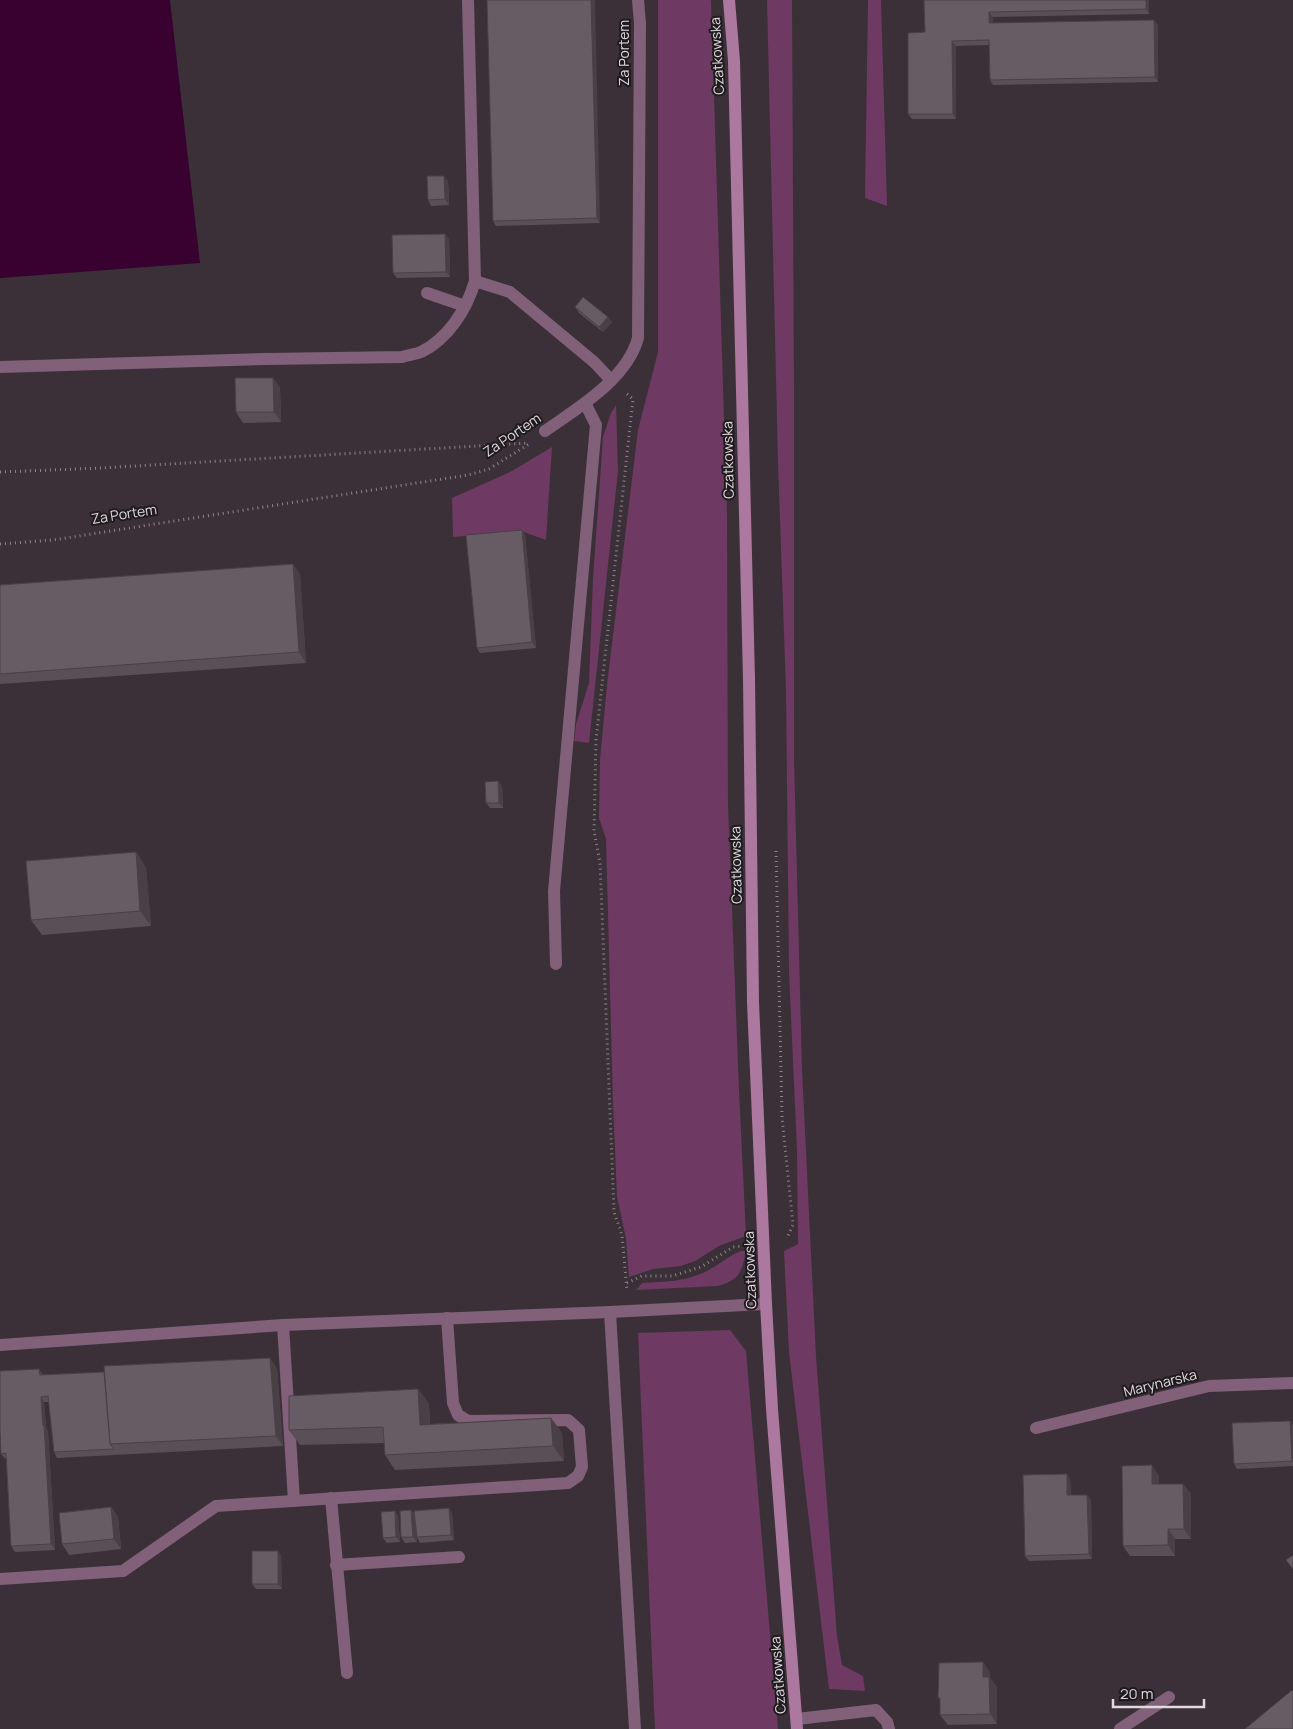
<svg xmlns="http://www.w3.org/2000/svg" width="1293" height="1729" font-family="Manrope,sans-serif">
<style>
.green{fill:#6e3963}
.water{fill:#380130}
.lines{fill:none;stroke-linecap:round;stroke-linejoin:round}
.path{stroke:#8e858c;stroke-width:3;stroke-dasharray:1 4;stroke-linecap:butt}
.lane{stroke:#82607a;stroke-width:12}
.street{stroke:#82607a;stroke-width:12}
.secondary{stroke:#ad78a0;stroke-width:12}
.wall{fill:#594f56}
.shaded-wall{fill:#494046}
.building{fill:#685c64;stroke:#494046}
.labels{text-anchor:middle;stroke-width:4;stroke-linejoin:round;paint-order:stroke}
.street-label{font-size:14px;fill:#e0d9de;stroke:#1f1a1d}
</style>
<rect width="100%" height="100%" fill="#3b3038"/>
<g class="green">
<polygon points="658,0 711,0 727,514 728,805 739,1090 746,1236 719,1246 695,1261 681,1266 653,1269 629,1277 626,1239 617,1196 613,1104 606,839 599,818 600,760 607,685 638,430 658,352"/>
<polygon points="767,0 792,0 794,385 794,758 802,1069 816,1356 837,1636 842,1665 863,1676 865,1691 829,1689 789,1352 784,1251 798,1244 797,1151 789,971 786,691 778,462"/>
<polygon points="868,0 881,0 887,206 865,198"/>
<polygon points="616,405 618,471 589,743 574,741 576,724 589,683 593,578 603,437 611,413"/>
<polygon points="552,447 546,540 521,531 453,537 452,498 510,472"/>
<path d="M741 1251H746C742 1271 740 1280 718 1286L636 1290 642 1283C664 1282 688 1281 707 1271 719 1265 728 1256 741 1251Z"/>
<polygon points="730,1330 746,1351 778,1729 655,1729 638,1333"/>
</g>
<polygon class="water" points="0,0 170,0 200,263 0,278"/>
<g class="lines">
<g class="path">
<polyline points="627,394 633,399 596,740 594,831 600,862 614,1212 622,1235 627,1290"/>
<polyline points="0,472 101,468 528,443"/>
<polyline points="0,544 53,540 468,475 489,469 529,444"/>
<polyline points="776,851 782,1117 793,1225 787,1238"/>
<polyline points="627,1283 642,1276 672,1276 701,1267 733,1247 743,1246"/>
</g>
<g class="lane">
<polyline points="468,0 475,281 510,292 594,362 611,380"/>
<polyline points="427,293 465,306"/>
<path d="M0 367 266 359 402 357C409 355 416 354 421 352 448 339 467 309 475 281"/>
<path d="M545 431C578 408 627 379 638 338L640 23 638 0"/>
<polyline points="556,964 554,891 596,425 585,403"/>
<polyline points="283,1325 294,1501"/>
<polyline points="0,1345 283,1325 610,1312 635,1729"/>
<polyline points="1036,1428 1209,1386 1293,1383"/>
<polyline points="331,1498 347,1673"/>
<polyline points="336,1565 459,1557"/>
<polyline points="0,1579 123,1571 216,1506 568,1483 578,1476 582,1467 579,1430 568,1420 468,1421 458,1415 453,1403 447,1318"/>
<polyline points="797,1719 876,1710 887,1722 889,1729"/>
<polyline points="1120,1729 1169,1697"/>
</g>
<polyline class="street" points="610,1312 766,1304"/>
<polyline class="secondary" points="729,0 734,61 749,679 753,1002 766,1304 772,1409 797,1729"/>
</g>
<g class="wall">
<polygon points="487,0 600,223 496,226 493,221"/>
<polygon points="924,0 1149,0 1149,14 993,17 992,23 1154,20 1158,25 1158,82 993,85 990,80 989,45 956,46 956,119 912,119 908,114 925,32"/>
<polygon points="448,181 449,205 431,206 428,200"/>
<polygon points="449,239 450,277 397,278 393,273"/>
<polygon points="575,307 612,322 603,332 579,313"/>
<polygon points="273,378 280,388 281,422 243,423 236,412"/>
<polygon points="525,535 536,648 480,653 477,648"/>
<polygon points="300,574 306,663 0,684 0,585"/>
<polygon points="498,781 502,786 503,808 490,808 486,803"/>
<polygon points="136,852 146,868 151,926 42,935 31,920"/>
<polygon points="277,1368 283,1446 57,1458 54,1452 49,1402 44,1402 46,1428 48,1431 55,1550 15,1552 11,1546 6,1459 5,1459 1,1454 43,1374 43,1375"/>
<polygon points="418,1389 429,1404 430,1424 551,1418 562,1433 564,1461 395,1470 385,1455 384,1443 300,1445 289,1430"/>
<polygon points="1293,1425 1293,1466 1237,1469 1234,1464"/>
<polygon points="1159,1476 1159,1484 1183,1484 1191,1494 1191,1539 1175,1539 1175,1556 1130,1556 1123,1546"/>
<polygon points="1070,1479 1071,1495 1087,1495 1091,1500 1092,1559 1029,1561 1025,1556"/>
<polygon points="111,1507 118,1517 121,1549 69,1555 62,1544"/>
<polygon points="411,1510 415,1515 452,1513 454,1540 420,1543 417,1537 416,1534 417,1542 405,1543 401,1537"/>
<polygon points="395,1511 398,1516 400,1542 387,1543 383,1538"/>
<polygon points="278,1551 281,1556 282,1589 256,1589 252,1584"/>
<polygon points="990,1672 990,1678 997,1687 997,1724 948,1725 940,1715 940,1701 938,1697"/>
</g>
<g class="shaded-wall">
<polygon points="591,0 595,0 600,223 597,218"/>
<polygon points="1146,0 1149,0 1149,14 1146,9"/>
<polygon points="989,12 993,17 992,29 989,23"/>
<polygon points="1154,20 1158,25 1158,82 1155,77"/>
<polygon points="952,41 956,46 956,119 953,114"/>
<polygon points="444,176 448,181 449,205 445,199"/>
<polygon points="445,234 449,239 450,277 446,272"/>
<polygon points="608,317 612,322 603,332 599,327"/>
<polygon points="273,378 280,388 281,422 274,412"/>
<polygon points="522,530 525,535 536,648 532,642"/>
<polygon points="293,564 300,574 306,663 299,652"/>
<polygon points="498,781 502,786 503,808 499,803"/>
<polygon points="136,852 146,868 151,926 140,911"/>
<polygon points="270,1358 277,1368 283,1446 276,1436"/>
<polygon points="39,1369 43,1374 43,1380 40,1375"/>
<polygon points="418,1389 429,1404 430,1440 420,1425"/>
<polygon points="41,1397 44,1402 46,1428 48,1431 55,1550 51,1544"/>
<polygon points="551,1418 562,1433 564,1461 553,1446"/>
<polygon points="1290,1421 1293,1425 1293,1463 1292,1461"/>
<polygon points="1152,1465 1159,1476 1159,1494 1152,1484"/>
<polygon points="1067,1474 1070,1479 1071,1501 1067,1495"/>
<polygon points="1183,1484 1191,1494 1191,1539 1184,1529"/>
<polygon points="1087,1495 1091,1500 1092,1559 1089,1554"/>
<polygon points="111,1507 118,1517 121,1549 114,1539"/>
<polygon points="449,1508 452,1513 454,1540 451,1535"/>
<polygon points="411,1510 415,1516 417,1542 413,1537"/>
<polygon points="395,1511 398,1516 400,1542 396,1537"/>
<polygon points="1168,1529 1175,1539 1175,1556 1168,1545"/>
<polygon points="278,1551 281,1556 282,1589 278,1584"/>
<polygon points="983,1662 990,1672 990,1678 997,1687 997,1724 990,1714 983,1677"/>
</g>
<g class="building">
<polygon points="487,0 591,0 597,218 493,221"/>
<polygon points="924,0 1146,0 1146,9 989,12 989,23 1154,20 1155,77 990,80 989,40 952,41 953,114 908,114 908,33 925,32"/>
<polygon points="427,176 444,176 445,199 428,200"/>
<polygon points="445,234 446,272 393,273 392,235"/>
<polygon points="583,297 608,317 599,327 575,307"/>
<polygon points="235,378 273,378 274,412 236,412"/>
<polygon points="522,530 532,642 477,648 466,535"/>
<polygon points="293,564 299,652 0,674 0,585"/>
<polygon points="498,781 499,803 486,803 485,782"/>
<polygon points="136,852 140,911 31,920 26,861"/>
<polygon points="270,1358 276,1436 110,1444 104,1366"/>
<polygon points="39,1369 40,1375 104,1372 110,1444 114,1449 54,1452 48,1396 41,1397 43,1426 44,1425 51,1544 11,1546 6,1453 1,1454 0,1429 0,1371"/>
<polygon points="418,1389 420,1425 551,1418 553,1446 385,1455 383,1427 289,1430 289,1396"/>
<polygon points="1290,1421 1292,1461 1234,1464 1232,1423"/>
<polygon points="1152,1465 1152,1484 1183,1484 1184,1529 1168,1529 1168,1545 1123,1546 1122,1466"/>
<polygon points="1067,1474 1067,1495 1087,1495 1089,1554 1025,1556 1023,1475"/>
<polygon points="111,1507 114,1539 62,1544 59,1513"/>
<polygon points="449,1508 451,1535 417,1537 414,1511"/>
<polygon points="411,1510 413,1537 401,1537 400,1511"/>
<polygon points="395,1511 396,1537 383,1538 381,1512"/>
<rect x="252" y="1551" width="26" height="33"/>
<polygon points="1293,1555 1293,1569 1286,1560"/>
<polygon points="983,1662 983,1677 989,1677 990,1714 940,1715 940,1698 938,1697 939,1663"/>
<polygon points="1292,1690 1293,1691 1293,1729 1245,1729"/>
</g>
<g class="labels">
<g class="street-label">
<text transform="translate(624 53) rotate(-90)" y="5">Za Portem</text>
<text transform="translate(717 56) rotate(-93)" y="5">Czatkowska</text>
<text transform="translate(512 435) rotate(-34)" y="5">Za Portem</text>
<text transform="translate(728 460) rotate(-91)" y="5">Czatkowska</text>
<text transform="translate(124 514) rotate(-9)" y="5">Za Portem</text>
<text transform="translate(736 865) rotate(-91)" y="5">Czatkowska</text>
<text transform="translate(750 1270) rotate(-92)" y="5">Czatkowska</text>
<text transform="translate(1160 1383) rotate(-14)" y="5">Marynarska</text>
<text transform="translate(778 1675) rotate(-94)" y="5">Czatkowska</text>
</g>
</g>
<path d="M1113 1699v8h91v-8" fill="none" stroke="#e0d9de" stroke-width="2.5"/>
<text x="1120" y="1699" font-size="15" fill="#e0d9de" stroke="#1f1a1d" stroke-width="4" paint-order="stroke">20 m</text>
</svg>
